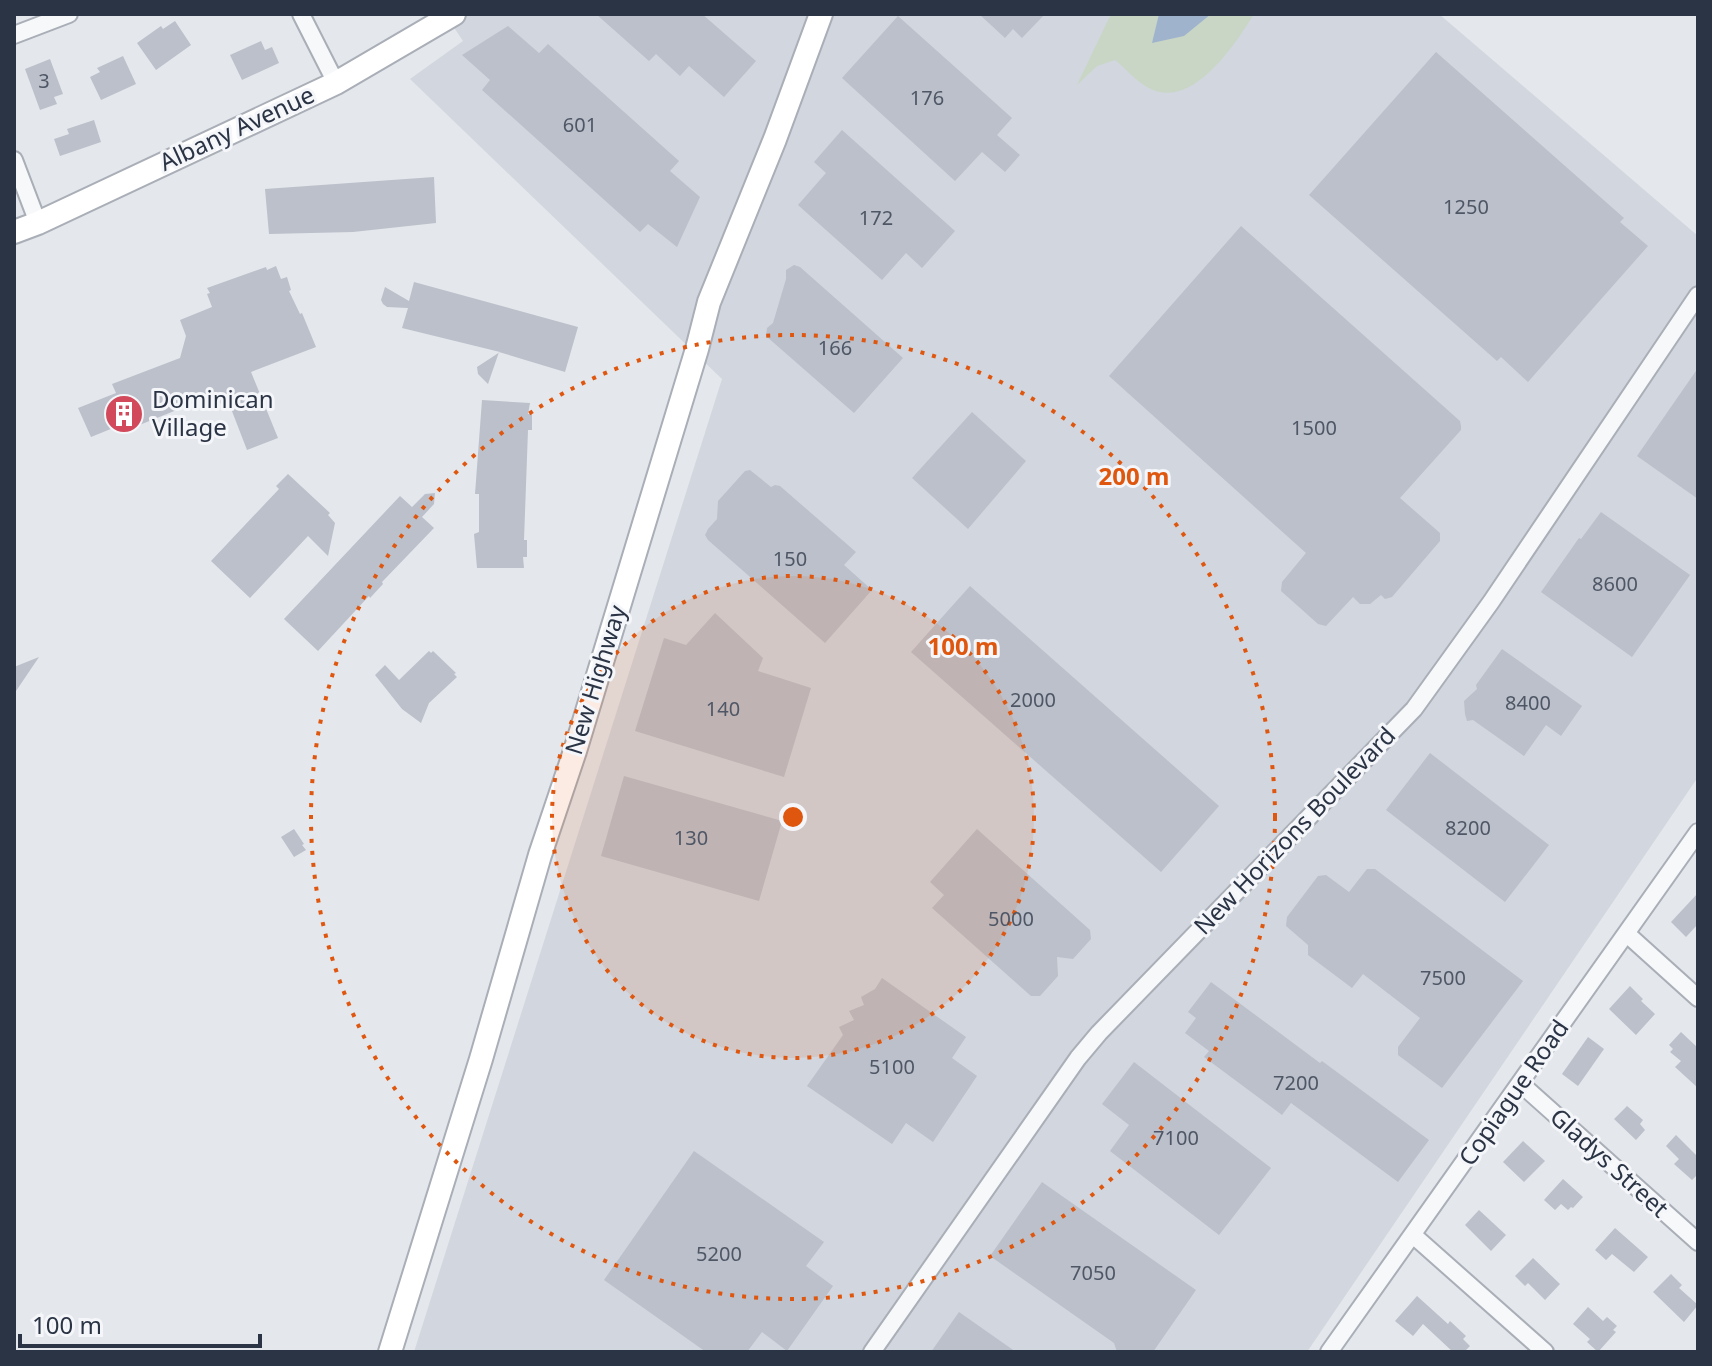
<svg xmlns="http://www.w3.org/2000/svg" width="1712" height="1366" font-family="'Noto Sans',sans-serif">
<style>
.built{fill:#d2d6de}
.green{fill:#c9d6c5}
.water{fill:#9fb4cc}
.building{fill:#bbc0ca}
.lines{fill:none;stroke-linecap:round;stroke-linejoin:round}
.street-casing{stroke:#a9aeb7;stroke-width:20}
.secondary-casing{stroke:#a9aeb7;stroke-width:26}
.street{stroke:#f7f8fa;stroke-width:16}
.secondary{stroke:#fff;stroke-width:22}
.ring{fill:none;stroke:#df570f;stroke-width:4;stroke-dasharray:4 8}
.labels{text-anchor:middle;stroke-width:6;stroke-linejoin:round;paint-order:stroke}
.number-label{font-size:20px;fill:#4f5766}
.street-label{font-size:24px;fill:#2b3445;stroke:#f4f6f9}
.poi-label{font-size:24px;fill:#2b3445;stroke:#f4f6f9;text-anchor:start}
.centre{fill:#df570f;stroke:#f4f6f9;stroke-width:4}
.ring-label{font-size:24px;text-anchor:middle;font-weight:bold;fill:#df570f;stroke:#f4f6f9;stroke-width:6;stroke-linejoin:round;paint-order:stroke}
</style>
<rect width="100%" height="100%" fill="#e4e7ec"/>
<polygon class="built" points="445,14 1439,14 1698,236 1698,777 1307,1352 414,1352 722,379 410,79 463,41"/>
<path class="green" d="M1111 14H1254C1234 46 1189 116 1144 85 1133 78 1125 68 1115 60L1097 66 1077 85Z"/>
<polygon class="water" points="1159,14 1211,14 1184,36 1152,43"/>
<g class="building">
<polygon points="596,14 702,14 756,61 724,97 689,66 680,76 656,54 649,61"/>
<polygon points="979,14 1045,14 1022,38 1013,29 1005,38"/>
<polygon points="898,16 1012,118 997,135 1020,155 1005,172 982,152 955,181 842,78"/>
<polygon points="175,21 191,45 156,70 137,43 161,26 163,29"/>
<polygon points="508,26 539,53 548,44 679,161 670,171 700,197 677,247 648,224 640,232 482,90 490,80 462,55"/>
<polygon points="261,41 265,50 272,47 279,63 242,80 230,55"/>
<polygon points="1436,52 1624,218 1620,222 1648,246 1528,382 1501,357 1497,361 1309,195"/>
<polygon points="123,56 136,84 101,100 90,77 100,72 97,68"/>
<polygon points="50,59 63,94 54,97 57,104 40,110 25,69"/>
<polygon points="94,120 101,142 60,156 54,139 69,134 67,129"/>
<polygon points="842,130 955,231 922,268 906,253 882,280 798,205 826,173 814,162"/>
<polygon points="434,177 436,223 353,232 269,234 265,189"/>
<polygon points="1241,226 1460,421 1461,426 1461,430 1400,498 1440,533 1440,541 1392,597 1385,599 1381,595 1370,604 1360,604 1353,597 1326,626 1318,624 1281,591 1282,582 1306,553 1109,376"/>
<polygon points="794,265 800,267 903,358 854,413 766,336 767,328 773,323 786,279 786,270"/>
<polygon points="276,266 281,279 287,277 291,290 289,291 300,314 302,313 316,347 251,372 278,438 247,450 230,406 204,399 132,428 128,422 91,437 78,408 116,393 112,384 180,358 186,336 180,320 212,307 207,294 210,293 207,288 266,267 267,270"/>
<polygon points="414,282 578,327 565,372 499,352 488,384 478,374 477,367 500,352 402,328 408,308 387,307 383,304 381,300 385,287 409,301"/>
<polygon points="1698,368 1698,499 1637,456"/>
<polygon points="482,400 530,403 528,414 532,414 532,430 528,430 524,540 527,540 527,557 523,557 524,568 477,568 474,534 479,532 479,494 475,494"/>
<polygon points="972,412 1026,461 968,529 912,478"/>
<polygon points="750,470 771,487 775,485 780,486 856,552 844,565 872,590 825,643 708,540 705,535 708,529 717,519 718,501 745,471"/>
<polygon points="288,474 330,513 328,515 335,523 328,556 308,536 250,598 211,561 279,489 276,486"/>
<polygon points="435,493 434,504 422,517 434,528 382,582 383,584 370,598 369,596 318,651 284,619 400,496 412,507 425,494"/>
<polygon points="1601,512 1690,575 1632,657 1541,592 1579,538 1581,539"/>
<polygon points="970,586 1219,806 1161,872 911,652"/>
<polygon points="715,613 763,658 758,671 811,688 784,777 635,731 664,638 686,645"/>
<polygon points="1502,649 1582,706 1561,736 1546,725 1524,756 1473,720 1467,721 1465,714 1464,701 1477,689 1476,685"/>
<polygon points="429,651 431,653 433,651 456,673 454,674 457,677 429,703 421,723 402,709 375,675 385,665 399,680"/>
<polygon points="39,657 14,694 14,667"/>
<polygon points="1430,753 1549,845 1505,902 1386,810"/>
<polygon points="624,776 782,821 759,901 601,856"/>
<polygon points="294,829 304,844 302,845 306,850 294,857 281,837"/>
<polygon points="977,829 1090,930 1091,939 1073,959 1057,957 1058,976 1040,996 1031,996 932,908 944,895 930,882"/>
<polygon points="1367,869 1375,869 1523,981 1442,1088 1398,1055 1398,1047 1420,1018 1363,974 1352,988 1308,955 1308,945 1286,926 1287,917 1318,876 1326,875 1349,892"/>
<polygon points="1698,893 1698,924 1686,937 1671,922"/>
<polygon points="882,978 966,1037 952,1058 977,1076 933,1142 906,1123 892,1144 807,1086 843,1035 839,1027 854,1020 849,1011 864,1005 861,997 875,989"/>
<polygon points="1211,982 1320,1063 1322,1061 1429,1140 1398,1182 1291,1103 1282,1115 1204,1057 1209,1051 1185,1033 1196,1018 1188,1012"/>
<polygon points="1630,986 1643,999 1641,1001 1655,1014 1636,1035 1609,1009"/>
<polygon points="1681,1032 1698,1048 1698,1088 1675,1067 1681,1061 1670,1052 1673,1049 1669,1045"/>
<polygon points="1588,1037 1604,1049 1578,1086 1562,1074"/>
<polygon points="1134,1062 1271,1168 1219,1235 1110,1151 1129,1125 1102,1104"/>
<polygon points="1627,1106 1643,1120 1640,1124 1645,1130 1636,1140 1614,1119"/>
<polygon points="1676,1135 1698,1157 1698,1174 1692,1180 1674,1164 1679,1159 1666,1146"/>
<polygon points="1523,1141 1545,1161 1524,1182 1503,1162"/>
<polygon points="694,1151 824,1242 806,1266 833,1286 787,1351 762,1332 747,1352 706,1352 604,1280"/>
<polygon points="1563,1179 1583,1197 1573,1208 1571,1207 1568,1210 1561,1204 1555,1210 1544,1200"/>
<polygon points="1042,1182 1196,1290 1153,1352 1117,1352 1114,1343 990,1256"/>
<polygon points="1479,1210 1506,1235 1491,1251 1465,1225"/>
<polygon points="1615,1228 1648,1257 1634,1272 1612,1254 1606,1260 1595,1250"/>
<polygon points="1533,1258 1560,1284 1545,1300 1528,1283 1525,1286 1515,1276"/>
<polygon points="1671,1274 1682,1285 1679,1288 1698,1305 1684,1322 1653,1292"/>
<polygon points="1417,1296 1448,1324 1450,1321 1466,1336 1463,1339 1470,1346 1464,1352 1453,1352 1423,1324 1413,1336 1395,1321"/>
<polygon points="1588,1307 1603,1321 1607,1317 1617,1326 1613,1330 1616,1332 1598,1352 1587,1342 1590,1339 1573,1324"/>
<polygon points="959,1312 1016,1352 931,1352"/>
</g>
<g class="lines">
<defs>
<g id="street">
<polyline points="301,14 336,83"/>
<polyline points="14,35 69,14"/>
<polyline points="14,160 38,223"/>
<polyline points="1627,934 1698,998"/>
<polyline points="1521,1084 1698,1242"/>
<polyline points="1413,1235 1545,1352"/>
<polyline points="872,1352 1078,1058 1099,1033 1414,709 1491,602 1698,295"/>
<polyline points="1329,1352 1698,832"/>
</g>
<g id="secondary">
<polyline points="14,232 38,223 336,83 454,14"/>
<polyline points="390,1352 481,1059 540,855 575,751 697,349 709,302 775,139 821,14"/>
</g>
</defs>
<use href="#street" class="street-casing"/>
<use href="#secondary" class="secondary-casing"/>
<use href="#street" class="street"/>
<use href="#secondary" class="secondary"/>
</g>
<circle cx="793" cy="817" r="241" fill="#df570f" fill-opacity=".12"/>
<g class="ring">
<circle cx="793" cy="817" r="241"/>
<circle cx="793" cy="817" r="482"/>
</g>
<defs>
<symbol id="building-disc" viewBox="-11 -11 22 22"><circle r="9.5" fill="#d1495b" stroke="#f4f6f9"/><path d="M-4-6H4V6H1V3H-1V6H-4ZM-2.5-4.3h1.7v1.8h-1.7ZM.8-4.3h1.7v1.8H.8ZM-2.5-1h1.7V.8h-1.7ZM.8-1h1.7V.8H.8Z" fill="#fff"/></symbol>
</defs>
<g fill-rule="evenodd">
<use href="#building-disc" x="102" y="392" width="44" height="44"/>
</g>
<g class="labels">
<g class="number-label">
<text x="44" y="88">3</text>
<text x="927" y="105">176</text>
<text x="580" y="132">601</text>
<text x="1466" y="214">1250</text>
<text x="876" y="225">172</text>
<text x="835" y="355">166</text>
<text x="1314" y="435">1500</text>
<text x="790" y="566">150</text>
<text x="1615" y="591">8600</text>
<text x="1033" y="707">2000</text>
<text x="1528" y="710">8400</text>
<text x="723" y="716">140</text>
<text x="1468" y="835">8200</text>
<text x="691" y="845">130</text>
<text x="1011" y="926">5000</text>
<text x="1443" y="985">7500</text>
<text x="892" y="1074">5100</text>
<text x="1296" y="1090">7200</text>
<text x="1176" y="1145">7100</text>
<text x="719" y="1261">5200</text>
<text x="1093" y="1280">7050</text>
</g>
<g class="street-label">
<text transform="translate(237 129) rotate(-25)" y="8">Albany Avenue</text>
<text transform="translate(596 680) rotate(-73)" y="8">New Highway</text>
<text transform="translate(1295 831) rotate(-46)" y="8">New Horizons Boulevard</text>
<text transform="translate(1514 1093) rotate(-55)" y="8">Copiague Road</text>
<text transform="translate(1609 1163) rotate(42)" y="8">Gladys Street</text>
</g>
<g class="poi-label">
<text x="152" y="408">Dominican<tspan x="152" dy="28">Village</tspan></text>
</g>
</g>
<circle cx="793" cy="817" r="12" class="centre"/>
<g class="ring-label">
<text x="1134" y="485">200 m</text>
<text x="963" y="655">100 m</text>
</g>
<rect width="1712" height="1366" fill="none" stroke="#2b3445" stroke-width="32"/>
<path d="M20 1334v12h240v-12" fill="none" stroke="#2b3445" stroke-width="4"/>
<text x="32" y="1334" font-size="24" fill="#2b3445" stroke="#f4f6f9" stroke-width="6" paint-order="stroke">100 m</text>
</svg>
